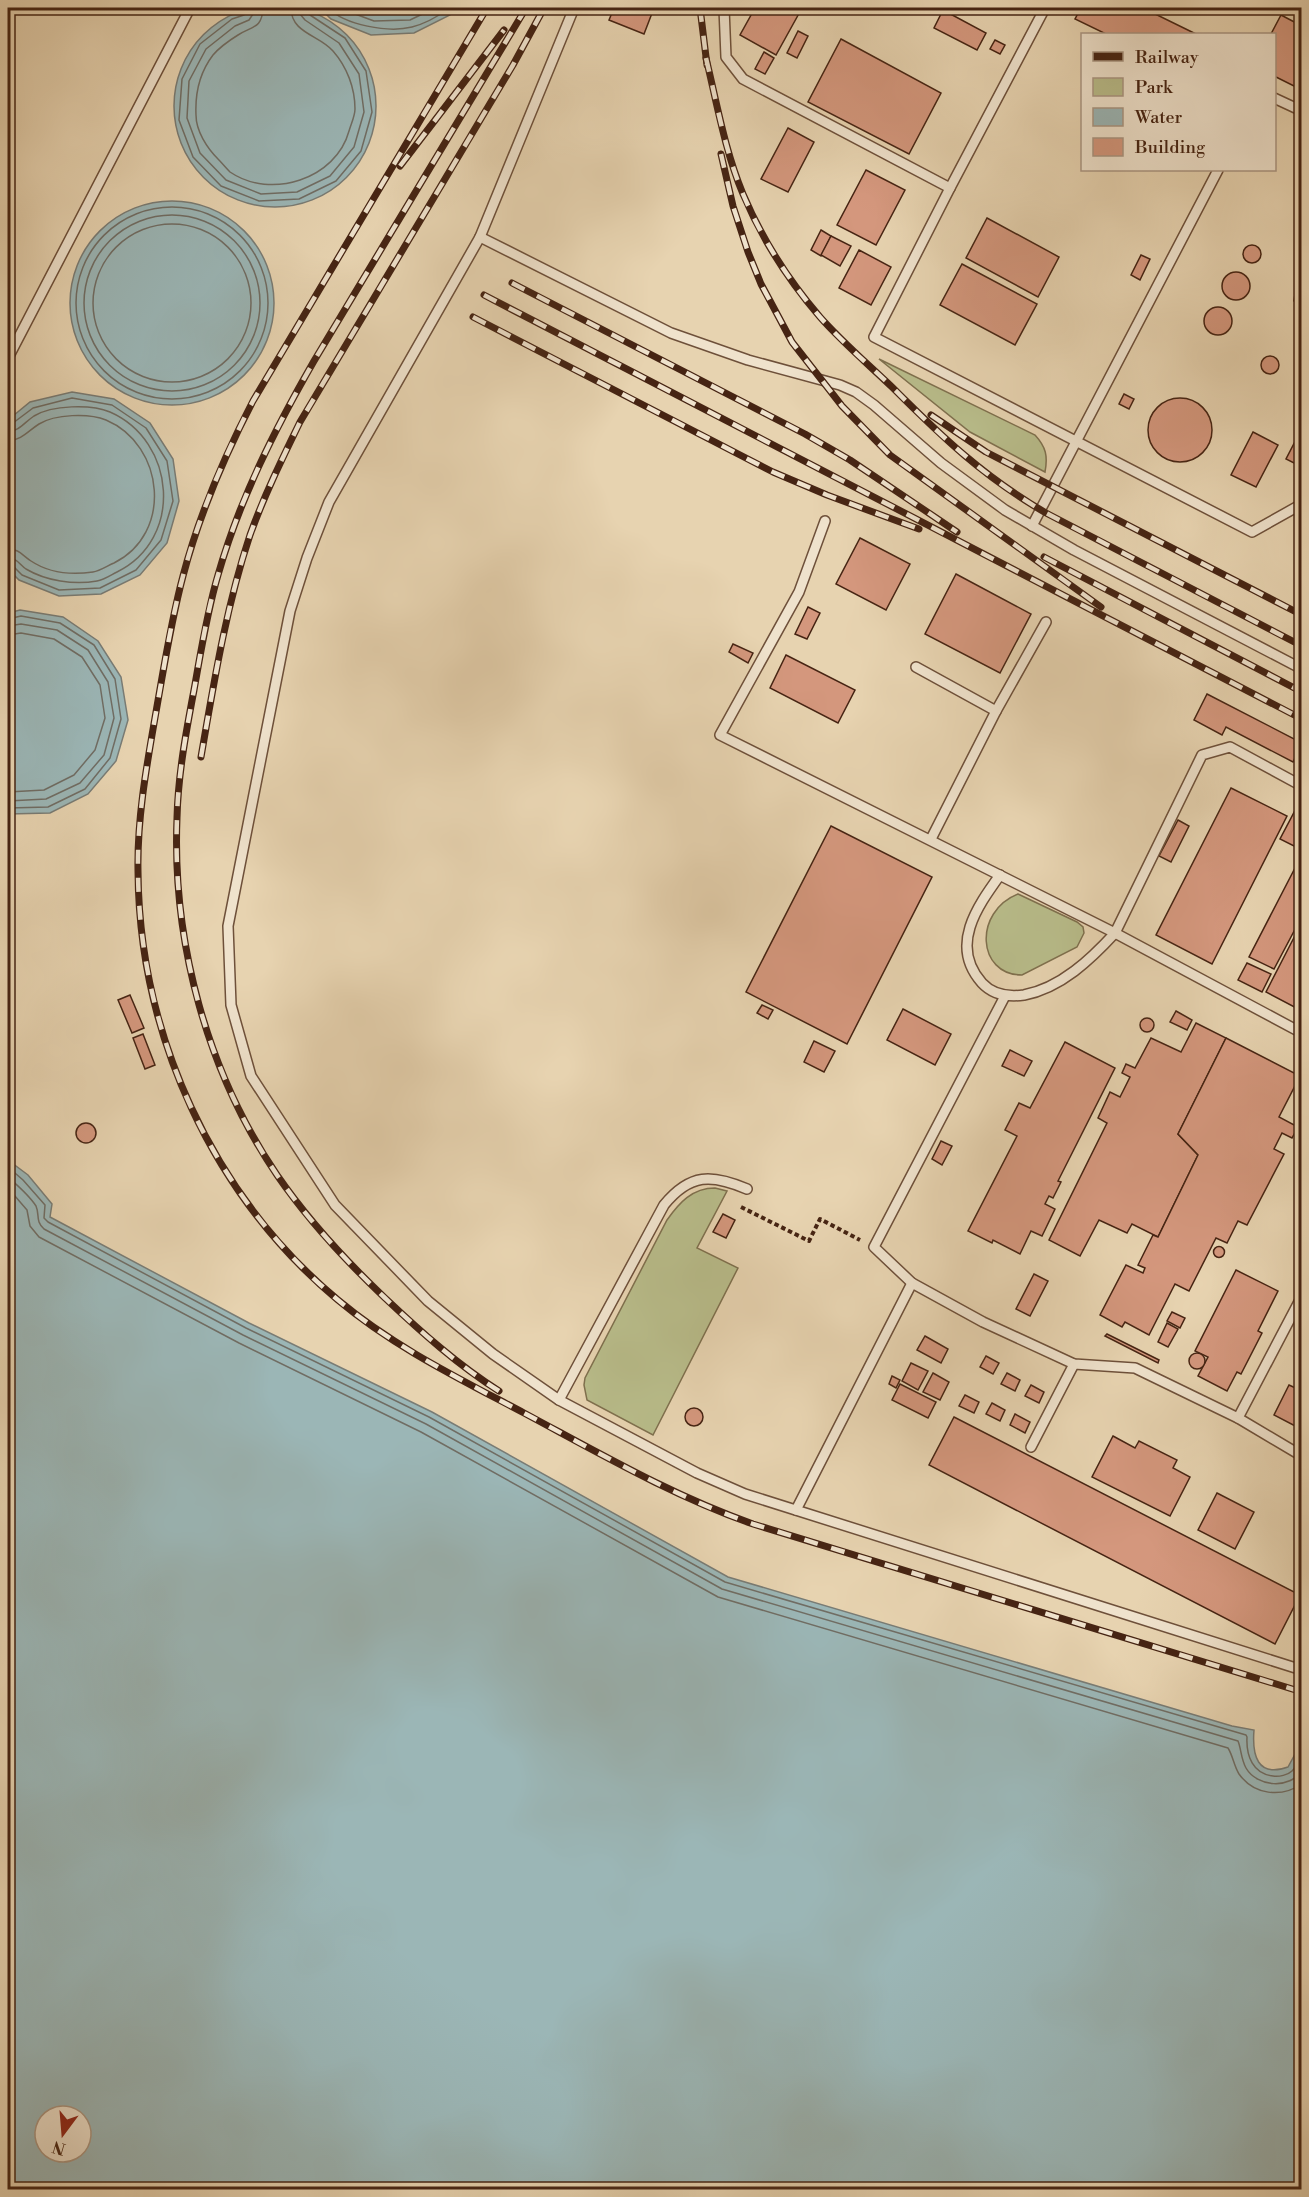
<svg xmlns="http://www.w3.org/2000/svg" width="1309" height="2197" font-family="'Libre Bodoni',serif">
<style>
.green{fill:#b8bc8a;stroke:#7f704e;stroke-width:1.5}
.water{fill:#9bb6b6;stroke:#797c75;stroke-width:1.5;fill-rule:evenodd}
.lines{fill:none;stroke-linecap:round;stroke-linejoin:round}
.shore{stroke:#706d64;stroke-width:1.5}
.building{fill:#d4977d;stroke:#462413;stroke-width:1.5}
.service-casing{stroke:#6e503a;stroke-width:12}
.path{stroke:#462413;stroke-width:4;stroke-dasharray:4.5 3;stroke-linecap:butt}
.service{stroke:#efe2cc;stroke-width:9}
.rail-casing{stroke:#462413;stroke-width:7}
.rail{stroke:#efe2cc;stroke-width:4.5;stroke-dasharray:14;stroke-linecap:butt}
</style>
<rect width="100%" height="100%" fill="#e7d3b0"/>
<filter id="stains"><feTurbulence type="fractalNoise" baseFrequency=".00333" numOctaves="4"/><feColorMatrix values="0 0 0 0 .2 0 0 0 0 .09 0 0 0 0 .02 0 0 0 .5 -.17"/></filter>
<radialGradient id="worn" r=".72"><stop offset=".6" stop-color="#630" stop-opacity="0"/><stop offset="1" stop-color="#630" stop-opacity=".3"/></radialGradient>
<g class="green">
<path d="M879 359 1035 435C1046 447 1048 456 1045 472L970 432Z"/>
<path d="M1018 894 1077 922 1083 927 1084 933 1077 947 1022 975C977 975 973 912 1018 894Z"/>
<path d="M715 1188 727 1191 697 1248 738 1268 653 1435 587 1400 584 1385 585 1378 667 1220C679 1203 692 1188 715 1188Z"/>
</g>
<g class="water">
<circle cx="275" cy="106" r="101"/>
<polygon points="320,8 457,8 452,14 414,33 371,35 331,19"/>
<circle cx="172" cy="303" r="102"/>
<polygon points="72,392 114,399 150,423 173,459 179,501 167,543 140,575 101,594 59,596 19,580 8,569 8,420 30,402"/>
<polygon points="20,610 63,617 98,641 121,677 128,720 116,761 88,794 50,813 8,814 8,613"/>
<path d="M8 1160 28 1175 52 1204 50 1217 249 1323 432 1412 728 1577 1232 1726 1254 1730C1252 1755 1257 1778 1288 1767L1300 1745H1301V2189H8ZM45 2116H81V2152H45Z"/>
</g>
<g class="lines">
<g class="shore">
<polyline points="247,8 244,15 232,19 200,44 182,79 179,120 193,157 221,186 259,201 299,199 336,181 361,151 372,112 366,71 345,38 310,15 307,8"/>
<polyline points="254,8 253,14 249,20 235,26 206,49 189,81 187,118 200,153 226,180 261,194 297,192 330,176 354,147 364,112 359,74 339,43 305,20 300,14 300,8"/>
<path d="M263 8C262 29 252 26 238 35 230 40 219 48 213 55 200 72 195 94 196 115 196 131 207 148 218 159 222 163 226 168 230 172 271 200 336 179 349 131 351 124 355 116 355 109 355 88 347 67 333 51 319 35 291 33 291 8"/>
<path d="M328 8C345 25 388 33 412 27 424 24 440 15 450 8"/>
<polyline points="339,8 374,21 410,20 435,8"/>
<circle cx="172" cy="303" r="96"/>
<circle cx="172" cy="303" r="88"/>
<circle cx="172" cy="303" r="79"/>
<polyline points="8,424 13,423 33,408 72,398 112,405 146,428 167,461 173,501 161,540 136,570 100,588 59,590 22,575 13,566 8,565"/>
<path d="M8 432C19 431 25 422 34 416 52 405 91 404 110 412 176 441 184 539 117 572 111 575 104 580 97 581 74 585 46 581 26 569 19 564 17 558 8 558"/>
<path d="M8 441C22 440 28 431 39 424 55 414 89 413 106 420 165 445 173 534 114 563 107 566 100 571 93 572 72 575 49 573 31 561 22 555 19 549 8 549"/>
<polyline points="8,619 21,616 60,623 94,645 115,679 121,719 110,758 85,789 48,807 8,808"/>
<polyline points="8,626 21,624 57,630 88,650 108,682 114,718 104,755 80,783 46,799 8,801"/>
<polyline points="8,635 21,633 54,639 82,657 100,685 105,718 95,750 74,775 44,790 8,792"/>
<path d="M8 1167 23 1180 45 1205 44 1218 48 1222 246 1328 429 1417 725 1582 1246 1735 1247 1737C1246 1756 1253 1774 1273 1776 1279 1777 1288 1775 1292 1771 1296 1767 1299 1759 1302 1754"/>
<path d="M8 1177C17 1185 29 1195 36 1206 40 1215 35 1221 44 1229L243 1335 426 1424 722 1589 1238 1741C1241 1748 1241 1759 1246 1768 1257 1787 1290 1790 1302 1770"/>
<path d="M8 1188 27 1210 30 1226 39 1237 239 1343 421 1432 718 1597 1228 1748C1233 1756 1234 1766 1239 1774 1254 1795 1281 1798 1302 1784"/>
</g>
</g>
<g class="building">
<polygon points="614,8 654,8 644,34 609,20"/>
<polygon points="755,8 802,8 776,55 740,35"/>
<polygon points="1081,8 1143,8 1196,34 1106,34 1075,19"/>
<polygon points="943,10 986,33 977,50 934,28"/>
<polygon points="1281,15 1302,26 1302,90 1274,76 1274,34 1271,34"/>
<polygon points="798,31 808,36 797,58 787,53"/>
<polygon points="841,39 941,93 909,154 808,102"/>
<polygon points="995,40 1005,45 1000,54 990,49"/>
<polygon points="764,52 774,58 765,74 755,69"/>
<polygon points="788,128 814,142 788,192 761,179"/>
<polygon points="866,170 905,190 876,245 837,225"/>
<polygon points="987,218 1059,257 1038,297 966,258"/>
<polygon points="821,230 831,236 821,256 811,250"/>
<polygon points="831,236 851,246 840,266 821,255"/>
<circle cx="1252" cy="254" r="9"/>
<polygon points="859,250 891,267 871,305 839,288"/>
<polygon points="1141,255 1150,259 1140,280 1131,275"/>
<polygon points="962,264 1037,304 1015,345 940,305"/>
<circle cx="1236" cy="286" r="14"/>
<polygon points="1301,290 1302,290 1302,307 1294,301 1295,294"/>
<circle cx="1218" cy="321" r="14"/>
<circle cx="1270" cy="365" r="9"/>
<polygon points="1124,394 1134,399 1129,409 1119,404"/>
<circle cx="1180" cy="430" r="32"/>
<polygon points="1253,432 1278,445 1256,487 1231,475"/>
<polygon points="1300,432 1302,433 1302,467 1286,459"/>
<polygon points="860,538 910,564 886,610 836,584"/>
<polygon points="956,574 1031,614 1000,673 925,634"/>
<polygon points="808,607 820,613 807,639 795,634"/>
<polygon points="733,644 753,653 748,663 729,652"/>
<polygon points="786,655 855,690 838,723 770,688"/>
<polygon points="1207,694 1302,743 1293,762 1226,727 1222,735 1194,720"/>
<polygon points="1231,788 1287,816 1212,964 1156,935"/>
<polygon points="1299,803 1302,804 1302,850 1280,839"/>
<polygon points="1178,820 1189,826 1171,862 1159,856"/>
<polygon points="831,826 932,877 847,1044 746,992"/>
<polygon points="1295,868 1302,872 1302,916 1274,969 1249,957"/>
<polygon points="1302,922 1302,1011 1266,992"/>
<polygon points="1247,963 1271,974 1262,992 1238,980"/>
<polygon points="130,995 144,1028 132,1033 118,1000"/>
<polygon points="762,1005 773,1010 768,1019 757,1013"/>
<polygon points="903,1009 951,1034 935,1065 887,1040"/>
<polygon points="1176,1011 1192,1020 1187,1030 1170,1022"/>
<circle cx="1147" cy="1025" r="7"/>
<polygon points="1196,1023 1226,1038 1178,1134 1198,1155 1158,1237 1132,1224 1127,1233 1099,1220 1080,1256 1049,1240 1107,1123 1098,1118 1110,1092 1120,1097 1130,1077 1122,1073 1126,1064 1135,1068 1151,1038 1181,1052"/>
<polygon points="143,1034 155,1065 145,1069 133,1038"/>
<polygon points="1226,1038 1300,1076 1279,1117 1298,1127 1292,1138 1282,1133 1274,1149 1284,1154 1247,1225 1238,1221 1227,1243 1216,1238 1189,1291 1175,1284 1149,1335 1125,1322 1122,1327 1100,1315 1126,1265 1143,1273 1145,1268 1138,1265 1153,1235 1158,1237 1198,1155 1178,1134"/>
<polygon points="814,1041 835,1051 824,1072 804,1062"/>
<polygon points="1065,1042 1115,1068 1058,1181 1061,1182 1053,1198 1049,1196 1045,1204 1055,1209 1042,1236 1031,1231 1020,1254 993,1240 992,1243 968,1231 1017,1136 1005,1130 1019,1103 1030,1108"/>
<polygon points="1010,1050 1032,1061 1024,1076 1002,1066"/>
<circle cx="86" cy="1133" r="10"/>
<polygon points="941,1141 952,1146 942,1165 932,1159"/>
<polygon points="723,1214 735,1220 726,1238 713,1232"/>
<circle cx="1219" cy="1252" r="5.5"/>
<polygon points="1236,1270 1278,1291 1258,1331 1262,1333 1241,1374 1237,1372 1227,1391 1198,1376 1208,1357 1195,1351"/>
<polygon points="1034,1274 1048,1281 1030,1316 1016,1309"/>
<polygon points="1172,1312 1185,1318 1180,1328 1167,1321"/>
<polygon points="1167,1323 1178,1329 1168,1347 1158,1342"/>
<polygon points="1107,1334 1159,1360 1158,1363 1105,1336"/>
<polygon points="925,1336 948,1349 941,1363 917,1350"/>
<circle cx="1197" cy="1361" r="8"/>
<polygon points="986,1356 999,1363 993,1374 980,1367"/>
<polygon points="911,1363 928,1371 918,1390 902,1381"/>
<polygon points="933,1373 949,1382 940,1400 923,1392"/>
<polygon points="1007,1373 1020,1380 1015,1391 1001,1384"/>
<polygon points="892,1376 900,1380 896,1388 889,1384"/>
<polygon points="900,1384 936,1402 928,1418 892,1400"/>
<polygon points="1031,1385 1044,1392 1039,1403 1025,1396"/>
<polygon points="1289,1385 1302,1391 1302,1423 1299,1428 1274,1415"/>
<polygon points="965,1395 979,1402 974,1413 959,1406"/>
<polygon points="992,1403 1005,1410 1000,1421 986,1414"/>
<circle cx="694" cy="1417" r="9"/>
<polygon points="1015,1414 1030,1422 1025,1433 1010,1425"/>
<polygon points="954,1417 1300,1595 1275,1644 929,1465"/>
<polygon points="1113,1436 1135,1448 1139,1441 1177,1460 1173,1468 1190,1477 1170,1516 1092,1477"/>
<polygon points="1217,1493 1254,1512 1235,1549 1198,1530"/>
</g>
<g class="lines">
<defs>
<g id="service">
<polyline points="574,8 480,237 329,502 307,558 290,611 228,926 231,1005 251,1076 335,1205 428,1301 493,1354 559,1400 697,1473 745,1494 1302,1670"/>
<polyline points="724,8 726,57 743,79 950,188"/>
<polyline points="1045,8 950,188 874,337 1252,532 1302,504"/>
<polyline points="1274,98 1302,111"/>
<polyline points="480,237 671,333 748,360 840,385 856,392 874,405 941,463 1005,510 1074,550 1302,669"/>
<polyline points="8,358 190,8"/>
<polyline points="825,521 799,592 720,735 1115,933 1302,1033"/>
<polyline points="1032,526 1218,170"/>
<polyline points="916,667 996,711"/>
<polyline points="931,839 996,711 1046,622"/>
<path d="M1000 875C977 907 949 946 982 983 993 995 1009 997 1024 995 1061 988 1091 959 1115 933L1202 755 1230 747 1302 786"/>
<polyline points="1005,996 874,1247 912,1283 983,1322 1074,1364 1135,1368 1238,1418 1302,1456"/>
<path d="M559 1400 664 1205C690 1173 712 1174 747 1189"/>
<polyline points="1238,1418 1302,1296"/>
<polyline points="1031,1447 1074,1364"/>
<polyline points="796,1510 912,1283"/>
</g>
</defs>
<use href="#service" class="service-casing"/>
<polyline class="path" points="741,1207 809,1241 820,1219 860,1240"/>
<use href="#service" class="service"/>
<defs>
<g id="rail">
<path d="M487 8 253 401C224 457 199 515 183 576 171 621 164 667 156 712 147 764 137 817 138 871 139 1034 212 1195 338 1300 394 1347 460 1379 524 1413 599 1453 673 1496 753 1524L1302 1692"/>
<polyline points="700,8 707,65"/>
<path d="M706 58C717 104 725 151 743 194 762 239 789 281 820 317 842 342 868 364 892 387 942 437 984 477 1046 513L1302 646"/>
<polyline points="721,154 733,206 748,252 761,284 792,342 842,406 890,455 1101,607"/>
<polyline points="400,166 504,30"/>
<polyline points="512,283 805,434 850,460 957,532"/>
<polyline points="484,295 1302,719"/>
<polyline points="473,317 773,472 827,495 919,529"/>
<polyline points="931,415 986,452 1302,615"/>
<polyline points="1044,557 1302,692"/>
<path d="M201 757C214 682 226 607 250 535 264 496 282 459 300 422L513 65 544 8"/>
<path d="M499 1391C458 1365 421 1332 385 1298 345 1260 308 1220 277 1175 207 1072 172 942 177 818 178 775 186 732 194 690 201 651 207 612 218 575 240 498 275 429 314 361L526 8"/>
</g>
</defs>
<use href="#rail" class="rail-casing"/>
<use href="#rail" class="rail"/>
</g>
<rect width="1309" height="2197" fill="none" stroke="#e7d3b0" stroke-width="30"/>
<rect x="9" y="9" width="1291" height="2179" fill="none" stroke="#462413" stroke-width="3"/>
<rect x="15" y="15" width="1279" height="2167" fill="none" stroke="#462413" stroke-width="1.5"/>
<rect x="1081" y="33" width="195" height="138" fill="#efe2cc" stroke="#ab9682" stroke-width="1.5"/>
<rect x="1093" y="52" width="30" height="9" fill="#462413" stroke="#ab9682" stroke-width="1.5"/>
<text x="1135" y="63" font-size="18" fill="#462413">Railway</text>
<rect x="1093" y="78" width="30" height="18" fill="#b8bc8a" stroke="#ab9682" stroke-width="1.5"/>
<text x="1135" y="93" font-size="18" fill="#462413">Park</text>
<rect x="1093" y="108" width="30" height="18" fill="#9bb6b6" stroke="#ab9682" stroke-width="1.5"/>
<text x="1135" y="123" font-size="18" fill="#462413">Water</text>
<rect x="1093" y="138" width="30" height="18" fill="#d4977d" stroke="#ab9682" stroke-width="1.5"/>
<text x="1135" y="153" font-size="18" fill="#462413">Building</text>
<g transform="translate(63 2134) rotate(196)"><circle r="28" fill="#efe2cc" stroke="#ab9682" stroke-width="1.5"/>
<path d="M0-4.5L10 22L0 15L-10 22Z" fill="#8f2418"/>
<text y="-9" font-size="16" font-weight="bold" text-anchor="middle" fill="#462413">N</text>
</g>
<rect width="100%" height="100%" filter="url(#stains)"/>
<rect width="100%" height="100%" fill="url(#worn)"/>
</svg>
